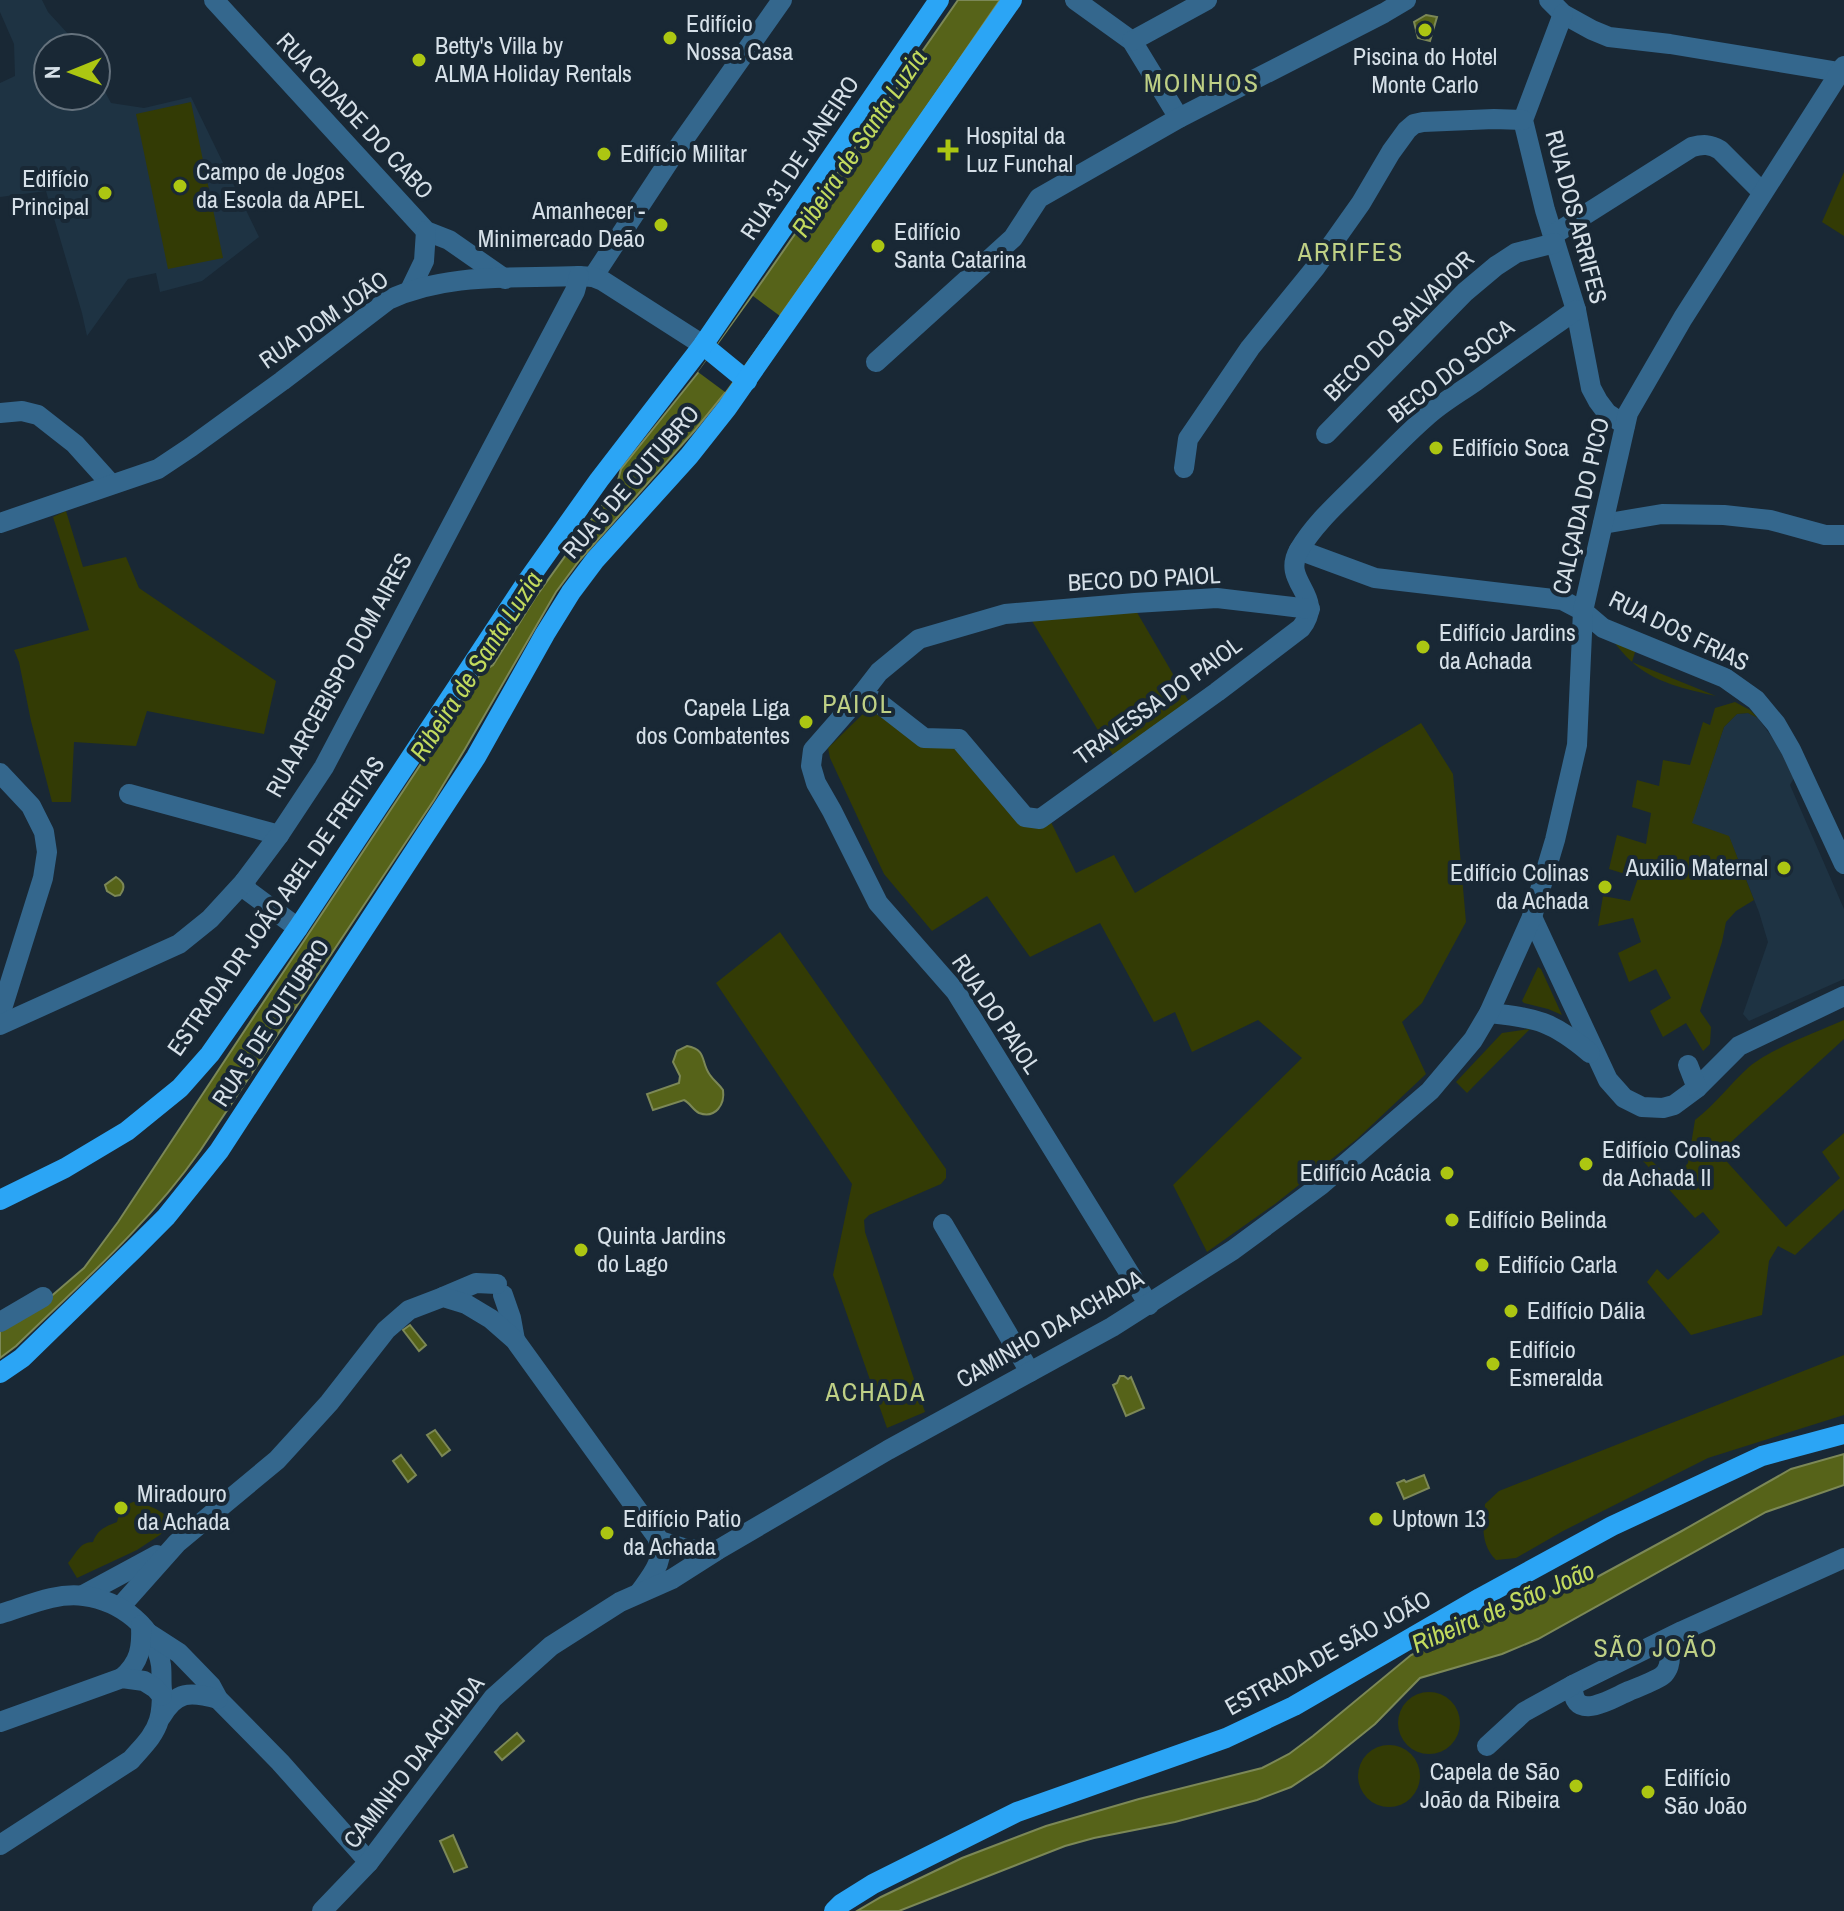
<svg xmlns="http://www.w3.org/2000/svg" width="1844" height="1911" font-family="'Archivo Narrow',sans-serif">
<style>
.built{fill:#1e3343}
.green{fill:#333b05}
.water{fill:#566319;stroke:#7c8857;stroke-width:2}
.pier{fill:#192835}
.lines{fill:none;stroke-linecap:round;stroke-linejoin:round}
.minor{stroke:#34678d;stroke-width:20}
.major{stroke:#2ba5f5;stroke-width:20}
.poi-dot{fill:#acc612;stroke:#192835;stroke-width:3}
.labels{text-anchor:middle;stroke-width:8;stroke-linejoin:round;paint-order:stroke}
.poi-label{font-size:24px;fill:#d6e0e8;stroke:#192835;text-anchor:start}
.street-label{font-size:24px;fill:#d6e0e8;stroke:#192835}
.neighbourhood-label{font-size:26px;letter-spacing:2px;fill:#bfd085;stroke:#192835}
.water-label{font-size:26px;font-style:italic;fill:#c2da5d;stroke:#192835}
</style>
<rect width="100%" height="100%" fill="#192835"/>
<g class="built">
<polygon points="0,0 42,0 48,12 81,48 48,48 48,96 96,96 96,75 111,103 144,108 191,97 259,237 202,281 160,292 156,273 128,279 87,336 82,313 46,191 0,197 0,83 15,76 14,44 0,12"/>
<polygon points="1748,713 1758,718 1782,751 1794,778 1790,785 1844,909 1844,979 1749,1021 1743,1014 1768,942 1759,912 1729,837 1691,824 1724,727 1737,714"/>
</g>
<g class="green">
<polygon points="191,102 223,258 168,269 136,114"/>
<polygon points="1844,172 1844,236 1822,222"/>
<polygon points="66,511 83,567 126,557 139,588 276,681 264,734 147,711 136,746 74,742 71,802 52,802 31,721 19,662 14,650 89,630 53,517"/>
<polygon points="1135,609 1191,705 1116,760 1032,621"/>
<path d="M1613 641 1636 649 1632 662 1716 696C1686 689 1654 683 1631 661 1625 656 1619 648 1613 641Z"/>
<polygon points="1735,702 1750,710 1758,718 1748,713 1737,714 1724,727 1692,823 1729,836 1754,900 1736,911 1726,922 1722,942 1700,1011 1711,1027 1710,1044 1703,1051 1686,1023 1663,1037 1650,1011 1671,998 1656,969 1629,982 1618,953 1641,942 1633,918 1598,926 1603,896 1630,901 1638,878 1609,869 1617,835 1646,844 1651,813 1632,807 1637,780 1659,786 1663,760 1690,765 1703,722 1710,725 1715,708"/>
<polygon points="871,706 957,747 1024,824 1049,818 1076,873 1114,855 1135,893 1421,723 1453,774 1466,922 1422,1003 1402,1022 1426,1074 1357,1139 1275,1204 1207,1252 1173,1185 1302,1058 1258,1020 1192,1052 1175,1012 1154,1022 1100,923 1030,957 987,896 932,931 884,874 830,758 828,748"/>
<polygon points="780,932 946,1169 946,1178 941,1184 869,1215 864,1220 865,1232 925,1412 887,1428 833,1275 852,1184 716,983"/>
<polygon points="1538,967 1541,969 1562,1015 1548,1009 1524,1003 1522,1001"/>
<path d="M1844 1020V1039L1719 1153 1786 1227 1840 1178 1822 1152 1844 1133V1209L1795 1255 1778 1246 1769 1261 1762 1315 1691 1335 1647 1282 1657 1269 1668 1280 1720 1232 1703 1212 1695 1218 1643 1161 1648 1157 1672 1181 1688 1163 1695 1120C1715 1105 1730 1084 1749 1067 1770 1049 1817 1032 1844 1020Z"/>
<polygon points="1530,1029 1467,1093 1456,1082 1502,1033"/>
<path d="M1844 1355V1415L1708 1458 1563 1531 1516 1558 1496 1560C1480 1544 1483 1525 1485 1504L1499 1491Z"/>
<path d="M137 1501 156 1509 178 1523 137 1550 77 1578 68 1563C76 1554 79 1542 93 1542 97 1530 106 1526 117 1522 120 1509 124 1504 137 1501Z"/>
<circle cx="1429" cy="1723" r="31"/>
<circle cx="1389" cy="1776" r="31"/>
</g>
<g class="water">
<path d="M958 0H1000L891 159 729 388 695 430 579 561 556 592 465 749 434 800 200 1151C148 1225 81 1283 16 1346L0 1358V1330L48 1299 84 1268 118 1222 481 673 493 665 535 598 617 484 621 469 701 369Z"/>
<polygon points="1426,15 1437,17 1430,41 1418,38 1414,22"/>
<path d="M116 877C124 882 126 887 120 895L115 896 107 891 105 885Z"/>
<path d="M687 1046C708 1050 700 1062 710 1075 714 1081 719 1084 723 1090 725 1104 716 1119 699 1113 693 1110 690 1103 684 1100L653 1110 647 1094 679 1083 680 1076 673 1062 677 1051Z"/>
<polygon points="410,1325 426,1345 419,1351 403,1330"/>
<polygon points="1120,1376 1124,1376 1128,1379 1131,1377 1144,1408 1126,1416 1113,1385 1117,1383"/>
<polygon points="435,1430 450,1450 442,1456 427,1435"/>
<polygon points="1844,1454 1844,1485 1766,1512 1538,1639 1502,1654 1420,1678 1375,1724 1323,1766 1291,1787 1257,1800 1175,1822 1094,1838 1065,1846 899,1911 857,1911 881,1897 962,1858 1046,1826 1139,1799 1262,1768 1289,1754 1313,1736 1411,1655 1495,1616 1588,1582 1680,1532 1791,1469"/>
<polygon points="401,1455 416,1475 408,1482 393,1461"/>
<polygon points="1424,1475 1429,1488 1404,1499 1397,1483 1404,1480 1406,1482"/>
<polygon points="517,1733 524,1741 502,1760 495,1752"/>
<polygon points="453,1835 467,1867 454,1872 440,1841"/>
</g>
<polygon class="pier" points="753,296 780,316 725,392 698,372"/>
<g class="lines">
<g class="minor">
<polyline points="214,0 426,231 449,240 505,279"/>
<polyline points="1075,0 1132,41 1179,118"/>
<polyline points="1549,0 1563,14 1592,30 1609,37 1670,44 1839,72"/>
<polyline points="1563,14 1523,120 1545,210 1576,310 1591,388 1598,401 1607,413 1625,425"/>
<polyline points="1132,41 1207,0"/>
<path d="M1553 235 1692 147C1703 144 1710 144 1720 150L1762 192"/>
<polyline points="593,277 677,149 782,0"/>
<polyline points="410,290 424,261 426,231"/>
<polyline points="876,362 1013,238 1039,198 1179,118 1384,13 1406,0"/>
<polyline points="0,413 22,411 38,415 75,444 111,484"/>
<polyline points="1326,434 1465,292 1496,266 1516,253 1555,243"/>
<polyline points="1184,468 1188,439 1250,348 1315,268 1361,203 1391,152 1407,130 1414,124 1423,122 1494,119 1523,120"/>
<path d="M0 523 158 469 191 447 282 381 388 300C447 272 515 279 579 276L593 277 603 281 703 345"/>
<polyline points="1603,524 1662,514 1724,515 1770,520 1825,535 1844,535"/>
<polyline points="1299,550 1375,578 1562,600 1583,611 1603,628 1725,678 1756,700 1776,724 1791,750 1844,864"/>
<path d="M862 694 879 703 924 738 959 739 1025 817 1040 819 1217 692 1301 628C1327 595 1280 583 1299 550 1315 523 1339 502 1360 481 1382 460 1403 437 1426 417 1441 403 1459 393 1476 381 1509 357 1542 334 1576 310"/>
<polyline points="0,773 31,806 44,832 47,852 43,878 0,1015"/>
<polyline points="129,794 279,835"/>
<polyline points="244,882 248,891 298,928"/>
<polyline points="1532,917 1608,1080 1624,1098 1642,1107 1663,1108 1674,1105 1697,1088 1739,1046 1844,996"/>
<path d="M1489 1013C1537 1018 1552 1021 1590 1053"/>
<polyline points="0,1025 179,944 210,919 244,882 279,835 324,767 575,291 579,276"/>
<polyline points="1688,1065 1697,1088"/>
<polyline points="943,1224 1030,1372"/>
<polyline points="503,1295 511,1318 515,1340"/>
<polyline points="443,1297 476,1283 497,1284"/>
<polyline points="1149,1305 956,992 878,903 832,811 816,783 811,766 813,750 862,694 879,672 919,639 1005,614 1135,603 1217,598 1310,609"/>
<polyline points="0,1322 43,1297"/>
<polyline points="660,1541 687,1549 716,1551"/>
<polyline points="83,1595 157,1555"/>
<path d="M120 1607 177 1543 277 1460 329 1403 386 1330 409 1310 443 1297 466 1304 491 1319 515 1340 657 1537C667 1559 652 1575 639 1593"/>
<path d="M0 1614C27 1606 55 1592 84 1596 121 1601 155 1627 161 1665 162 1673 161 1682 162 1690 162 1699 162 1711 159 1720 154 1737 141 1748 131 1760L0 1845"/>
<polyline points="148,1633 179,1653 211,1686 218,1699 280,1762 369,1862"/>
<path d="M1661 1643C1666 1650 1672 1655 1669 1664 1669 1667 1665 1674 1663 1675 1656 1681 1638 1687 1629 1691 1610 1699 1572 1724 1573 1685L1682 1631 1844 1558"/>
<path d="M122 1678C140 1662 142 1648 141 1625"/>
<path d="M161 1717C176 1691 190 1691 218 1699"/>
<polyline points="0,1722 122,1678 144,1681 155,1688 162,1696"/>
<polyline points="1487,1746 1524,1712 1573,1685"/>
<polyline points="322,1911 369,1862 493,1698 551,1646 620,1602 672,1579 716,1551 888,1450 1112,1327 1233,1250 1321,1185 1430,1091 1473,1040 1489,1013 1532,917 1555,840 1577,745 1583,611 1628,413 1683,318 1844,66"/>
</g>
<g class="major">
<polyline points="703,345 747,381"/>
<polyline points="0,1200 65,1168 127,1131 180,1088 210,1054 298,928 528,580 599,480 703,345 939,0"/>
<polyline points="0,1373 22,1358 134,1249 166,1217 219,1151 476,757 545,634 571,592 595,560 689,456 727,408 1012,0"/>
<polyline points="834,1911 841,1904 873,1884 1017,1812 1226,1738 1294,1706 1480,1598 1612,1526 1762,1456 1844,1434"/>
</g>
</g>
<g class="poi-dot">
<circle cx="1425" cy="30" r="8"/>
<circle cx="670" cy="38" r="8"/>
<circle cx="419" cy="60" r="8"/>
<path d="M944 138h8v8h8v8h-8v8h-8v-8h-8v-8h8z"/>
<circle cx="604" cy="154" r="8"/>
<circle cx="180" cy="186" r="8"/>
<circle cx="105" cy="193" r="8"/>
<circle cx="661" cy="225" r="8"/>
<circle cx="878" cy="246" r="8"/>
<circle cx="1436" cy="448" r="8"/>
<circle cx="1423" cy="647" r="8"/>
<circle cx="806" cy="722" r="8"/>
<circle cx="1784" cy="868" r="8"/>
<circle cx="1605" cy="887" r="8"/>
<circle cx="1586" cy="1164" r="8"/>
<circle cx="1447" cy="1173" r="8"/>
<circle cx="1452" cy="1220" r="8"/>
<circle cx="581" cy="1250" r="8"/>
<circle cx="1482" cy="1265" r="8"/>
<circle cx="1511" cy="1311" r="8"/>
<circle cx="1493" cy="1364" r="8"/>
<circle cx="121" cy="1508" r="8"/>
<circle cx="1376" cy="1519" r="8"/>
<circle cx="607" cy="1533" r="8"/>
<circle cx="1576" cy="1786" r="8"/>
<circle cx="1648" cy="1792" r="8"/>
</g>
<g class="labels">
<g class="poi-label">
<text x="686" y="32">Edifício<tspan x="686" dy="28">Nossa Casa</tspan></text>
<text x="435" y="54">Betty's Villa by<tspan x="435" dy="28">ALMA Holiday Rentals</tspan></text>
<text x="1425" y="65" text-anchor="middle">Piscina do Hotel<tspan x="1425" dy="28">Monte Carlo</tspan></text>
<text x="966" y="144">Hospital da<tspan x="966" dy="28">Luz Funchal</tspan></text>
<text x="620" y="162">Edifício Militar</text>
<text x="196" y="180">Campo de Jogos<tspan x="196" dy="28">da Escola da APEL</tspan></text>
<text x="89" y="187" text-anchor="end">Edifício<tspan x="89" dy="28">Principal</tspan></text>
<text x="645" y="219" text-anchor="end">Amanhecer -<tspan x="645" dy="28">Minimercado Deão</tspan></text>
<text x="894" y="240">Edifício<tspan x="894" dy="28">Santa Catarina</tspan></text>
<text x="1452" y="456">Edifício Soca</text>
<text x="1439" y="641">Edifício Jardins<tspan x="1439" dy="28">da Achada</tspan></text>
<text x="790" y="716" text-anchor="end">Capela Liga<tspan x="790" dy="28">dos Combatentes</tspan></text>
<text x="1768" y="876" text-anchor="end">Auxilio Maternal</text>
<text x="1589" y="881" text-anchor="end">Edifício Colinas<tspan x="1589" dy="28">da Achada</tspan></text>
<text x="1602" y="1158">Edifício Colinas<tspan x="1602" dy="28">da Achada II</tspan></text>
<text x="1431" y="1181" text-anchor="end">Edifício Acácia</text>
<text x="1468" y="1228">Edifício Belinda</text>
<text x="597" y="1244">Quinta Jardins<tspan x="597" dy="28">do Lago</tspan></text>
<text x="1498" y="1273">Edifício Carla</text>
<text x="1527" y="1319">Edifício Dália</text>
<text x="1509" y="1358">Edifício<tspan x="1509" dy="28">Esmeralda</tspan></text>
<text x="137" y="1502">Miradouro<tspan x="137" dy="28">da Achada</tspan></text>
<text x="623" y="1527">Edifício Patio<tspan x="623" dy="28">da Achada</tspan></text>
<text x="1392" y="1527">Uptown 13</text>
<text x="1560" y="1780" text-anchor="end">Capela de São<tspan x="1560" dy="28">João da Ribeira</tspan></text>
<text x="1664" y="1786">Edifício<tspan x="1664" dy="28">São João</tspan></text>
</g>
<g class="street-label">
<text transform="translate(355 116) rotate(47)" y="8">RUA CIDADE DO CABO</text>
<text transform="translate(800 158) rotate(-56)" y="8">RUA 31 DE JANEIRO</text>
<text transform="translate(1576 217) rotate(75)" y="8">RUA DOS ARRIFES</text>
<text transform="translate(324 320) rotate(-35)" y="8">RUA DOM JOÃO</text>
<text transform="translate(1399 326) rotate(-45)" y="8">BECO DO SALVADOR</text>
<text transform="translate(1451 371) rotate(-38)" y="8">BECO DO SOCA</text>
<text transform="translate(631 482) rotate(-49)" y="8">RUA 5 DE OUTUBRO</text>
<text transform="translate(1581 506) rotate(-77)" y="8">CALÇADA DO PICO</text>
<text transform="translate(1144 579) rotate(-3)" y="8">BECO DO PAIOL</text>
<text transform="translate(1679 631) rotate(26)" y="8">RUA DOS FRIAS</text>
<text transform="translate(339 675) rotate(-61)" y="8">RUA ARCEBISPO DOM AIRES</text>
<text transform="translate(1158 701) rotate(-36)" y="8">TRAVESSA DO PAIOL</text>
<text transform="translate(276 906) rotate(-55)" y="8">ESTRADA DR JOÃO ABEL DE FREITAS</text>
<text transform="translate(996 1014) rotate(56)" y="8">RUA DO PAIOL</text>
<text transform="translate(271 1023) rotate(-57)" y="8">RUA 5 DE OUTUBRO</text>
<text transform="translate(1050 1329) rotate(-30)" y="8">CAMINHO DA ACHADA</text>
<text transform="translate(1328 1653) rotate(-29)" y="8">ESTRADA DE SÃO JOÃO</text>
<text transform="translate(414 1762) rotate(-52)" y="8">CAMINHO DA ACHADA</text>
</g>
<g class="neighbourhood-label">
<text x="1202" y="92">MOINHOS</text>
<text x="1351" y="261">ARRIFES</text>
<text x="858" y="713">PAIOL</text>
<text x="876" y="1401">ACHADA</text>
<text x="1656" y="1657">SÃO JOÃO</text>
</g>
<g class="water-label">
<text transform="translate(859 143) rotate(-56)" y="9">Ribeira de Santa Luzia</text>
<text transform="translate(476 666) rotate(-57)" y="9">Ribeira de Santa Luzia</text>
<text transform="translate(1503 1607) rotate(-23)" y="9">Ribeira de São João</text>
</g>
</g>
<g transform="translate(72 72) rotate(269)"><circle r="38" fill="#192835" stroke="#65727d" stroke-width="2"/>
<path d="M0-6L14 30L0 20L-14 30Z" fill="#acc612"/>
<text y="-12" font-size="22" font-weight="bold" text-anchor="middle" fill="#d6e0e8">N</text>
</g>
</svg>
